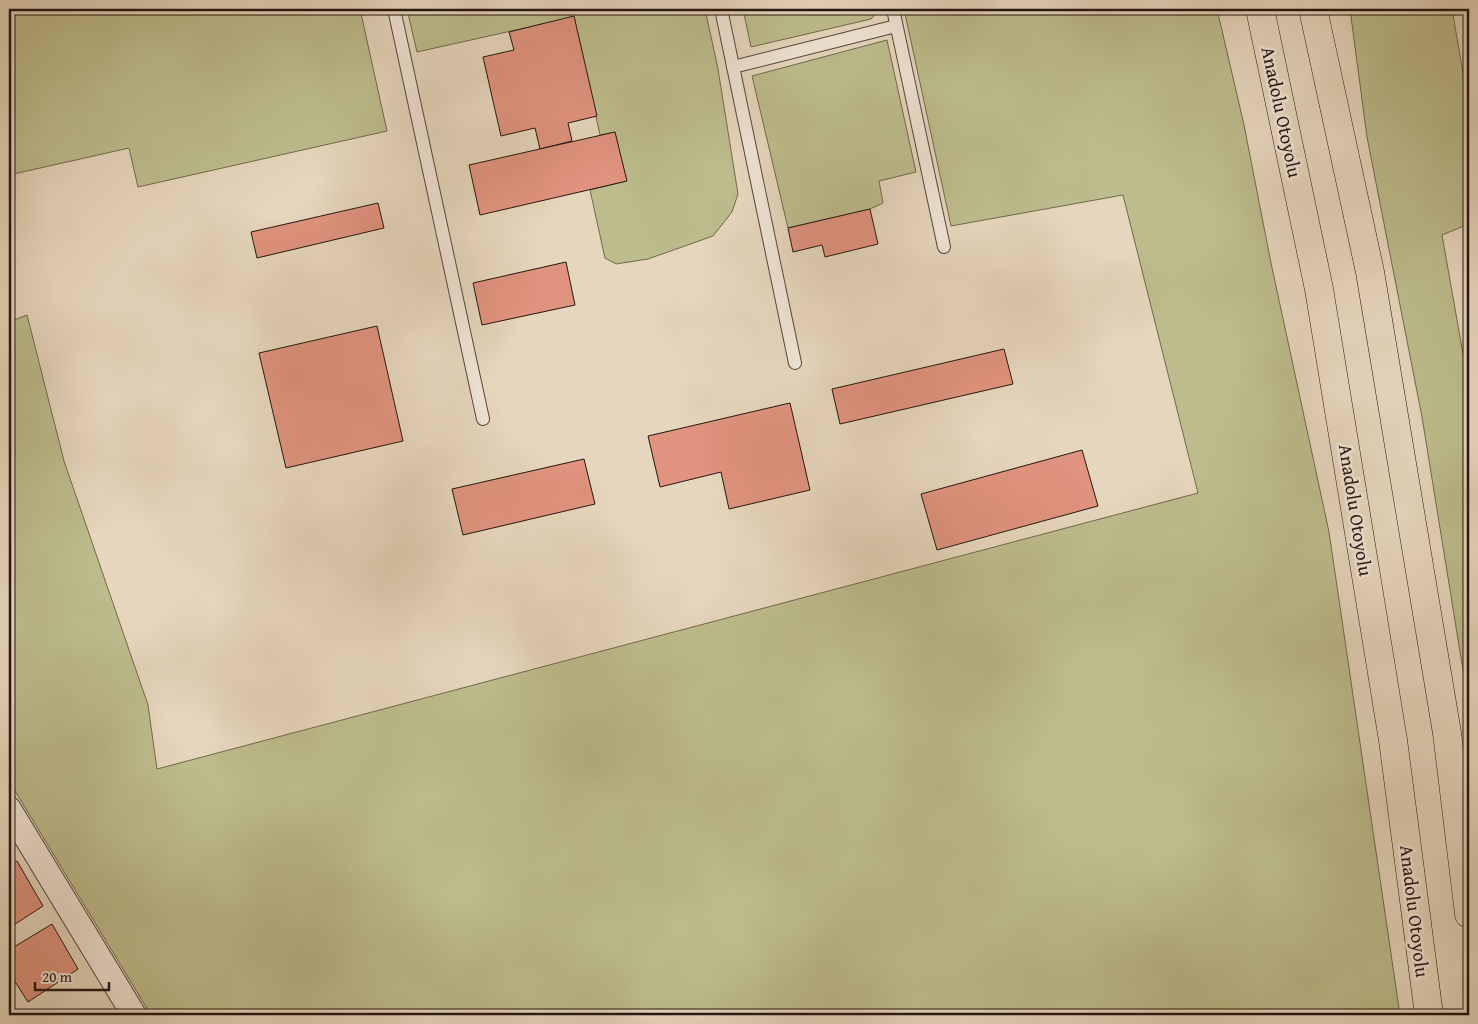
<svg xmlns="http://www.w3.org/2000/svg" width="1478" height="1024" font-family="'Gentium Book Plus',serif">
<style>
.green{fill:#bdbc8c;stroke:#70694e}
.building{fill:#e0937e;stroke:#231610}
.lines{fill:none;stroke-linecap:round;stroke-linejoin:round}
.service-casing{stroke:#54463b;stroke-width:14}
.minor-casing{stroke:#54463b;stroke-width:26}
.motorway-casing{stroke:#231610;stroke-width:29}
.service{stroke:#efe4d4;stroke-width:12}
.minor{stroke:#efe4d4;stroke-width:24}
.motorway{stroke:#e6d6bd;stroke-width:28}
.labels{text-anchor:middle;stroke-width:5;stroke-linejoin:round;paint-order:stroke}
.street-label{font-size:19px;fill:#231610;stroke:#efe4d4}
</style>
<rect width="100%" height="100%" fill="#e6d6bd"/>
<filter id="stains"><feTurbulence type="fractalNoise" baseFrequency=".004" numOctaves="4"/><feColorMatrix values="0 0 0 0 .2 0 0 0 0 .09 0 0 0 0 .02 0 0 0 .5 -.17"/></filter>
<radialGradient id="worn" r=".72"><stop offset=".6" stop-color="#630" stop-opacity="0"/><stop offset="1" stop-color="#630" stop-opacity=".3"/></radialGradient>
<g class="green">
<polygon points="9,9 360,9 387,131 138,187 129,148 9,175"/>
<polygon points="407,9 705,9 718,69 738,194 732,212 713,236 648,259 616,264 605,258 590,190 626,181 615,132 600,135 574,17 417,52"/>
<polygon points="743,9 878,9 878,11 871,19 751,47"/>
<polygon points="904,9 1217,9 1244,125 1271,263 1329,532 1400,1015 151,1015 9,781 9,322 27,315 64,461 148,705 157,769 1198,493 1123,195 951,226"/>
<polygon points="1350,9 1452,9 1469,108 1469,224 1442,235 1469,388 1469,707 1422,417 1367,137"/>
<polygon points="887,40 916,172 879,181 883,203 870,209 788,228 752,76"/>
</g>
<g class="building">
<polygon points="574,16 597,116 568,123 572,141 540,149 535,128 501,136 483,57 514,50 509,32"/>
<polygon points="615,132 627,181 480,215 469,165"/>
<polygon points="378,203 384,228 257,258 251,232"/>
<polygon points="870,209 878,244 825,257 822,245 793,252 788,228"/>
<polygon points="566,262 575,305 482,325 473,283"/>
<polygon points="377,326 403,441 286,468 259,353"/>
<polygon points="1004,349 1013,384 840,424 832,389"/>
<polygon points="790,403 810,490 729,509 721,472 660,487 648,436"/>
<polygon points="1082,450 1098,506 937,550 921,494"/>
<polygon points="584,459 595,504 463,535 452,489"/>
<polygon points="17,861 43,906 9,928 9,866"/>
<polygon points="52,924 78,969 28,1002 9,972 9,950"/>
</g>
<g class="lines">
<defs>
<g id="service">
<polyline points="394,9 483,419"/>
<polyline points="721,9 795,363"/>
<polyline points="893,9 944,247"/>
<polyline points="733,67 896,26"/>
</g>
<polyline id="minor" points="9,809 134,1015"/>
<g id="motorway">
<polyline points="1260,9 1319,289 1393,740 1429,1015"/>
<polyline points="1313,9 1370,272 1447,733 1469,914"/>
</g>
</defs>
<use href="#service" class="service-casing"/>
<use href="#minor" class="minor-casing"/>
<use href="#motorway" class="motorway-casing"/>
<use href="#service" class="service"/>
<use href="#minor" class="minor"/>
<use href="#motorway" class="motorway"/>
</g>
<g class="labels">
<g class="street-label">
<text transform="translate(1282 112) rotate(78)" y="7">Anadolu Otoyolu</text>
<text transform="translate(1356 510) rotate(81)" y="7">Anadolu Otoyolu</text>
<text transform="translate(1415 911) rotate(83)" y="7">Anadolu Otoyolu</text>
</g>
</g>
<rect width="1478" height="1024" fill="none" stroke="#e6d6bd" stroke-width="30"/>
<rect x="10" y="10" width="1458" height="1004" fill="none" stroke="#231610" stroke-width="2.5"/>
<rect x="15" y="15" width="1448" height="994" fill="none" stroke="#231610"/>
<path d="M35 982v8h74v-8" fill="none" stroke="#231610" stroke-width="2.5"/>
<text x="42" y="982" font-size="15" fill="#231610" stroke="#efe4d4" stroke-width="4" paint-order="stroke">20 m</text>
<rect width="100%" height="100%" filter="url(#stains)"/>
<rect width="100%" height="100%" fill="url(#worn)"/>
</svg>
